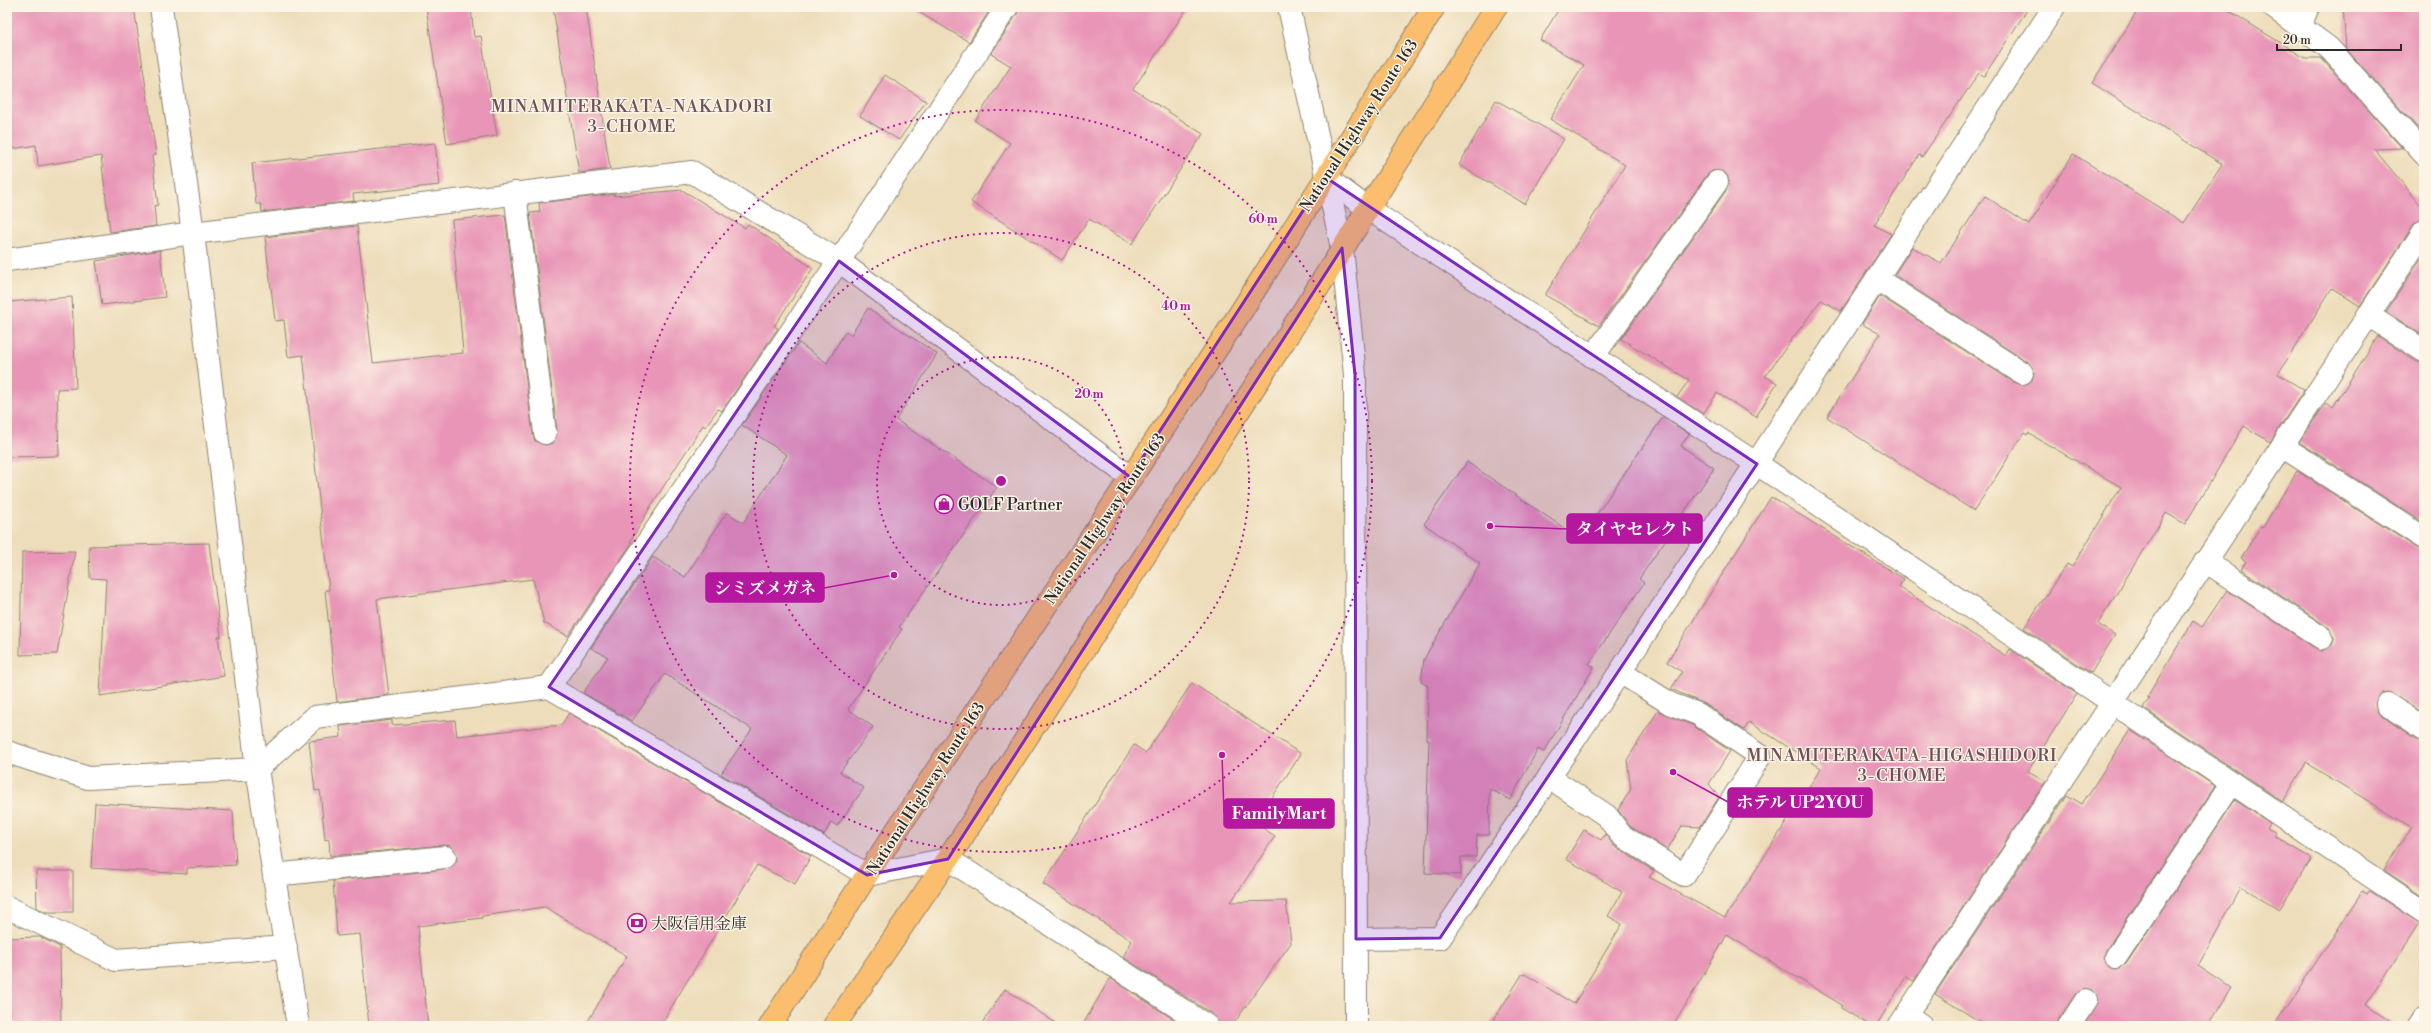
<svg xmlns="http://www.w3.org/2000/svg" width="2431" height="1033" font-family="'Libre Bodoni','Noto Serif JP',serif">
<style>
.building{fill:#e995b7}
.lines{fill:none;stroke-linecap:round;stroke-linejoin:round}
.minor-casing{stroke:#8c8472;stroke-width:24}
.highway-casing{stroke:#8c8472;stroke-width:24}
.minor{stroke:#fff;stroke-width:22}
.highway{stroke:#fbbd6e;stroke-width:22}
.marked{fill:#7b2cbf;fill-opacity:0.2;stroke:#7b2cbf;stroke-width:3;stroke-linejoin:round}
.ring{fill:none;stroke:#b5179e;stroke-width:2;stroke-dasharray:2 4}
.labels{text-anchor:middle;stroke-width:3;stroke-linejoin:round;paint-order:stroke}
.street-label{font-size:16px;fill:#2b2b2b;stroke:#fcf5e5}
.poi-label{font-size:16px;fill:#2b2b2b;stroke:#fcf5e5;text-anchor:start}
.neighbourhood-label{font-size:17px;letter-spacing:1px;fill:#6e505c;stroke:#fcf5e5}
.centre{fill:#b5179e;stroke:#fcf5e5;stroke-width:2}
.ring-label{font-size:12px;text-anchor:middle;font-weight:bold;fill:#b5179e;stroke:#fcf5e5;stroke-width:3;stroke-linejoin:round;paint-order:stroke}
.leader{fill:none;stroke:#b5179e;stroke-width:1.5}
.callout-dot{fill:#b5179e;stroke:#fcf5e5;stroke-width:1.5}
.callout{fill:#b5179e;stroke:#b5179e;stroke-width:1.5}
.callout-label{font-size:17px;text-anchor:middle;font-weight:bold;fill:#fff}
</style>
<rect width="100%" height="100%" fill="#fcf5e5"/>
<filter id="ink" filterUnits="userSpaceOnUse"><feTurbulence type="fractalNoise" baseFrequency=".025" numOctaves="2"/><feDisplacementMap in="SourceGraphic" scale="8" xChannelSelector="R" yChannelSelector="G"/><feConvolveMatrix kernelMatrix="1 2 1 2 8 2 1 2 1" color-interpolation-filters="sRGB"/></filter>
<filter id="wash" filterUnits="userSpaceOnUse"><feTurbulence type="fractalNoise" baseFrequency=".012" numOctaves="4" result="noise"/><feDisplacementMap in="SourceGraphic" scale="16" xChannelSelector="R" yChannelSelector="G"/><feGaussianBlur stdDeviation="0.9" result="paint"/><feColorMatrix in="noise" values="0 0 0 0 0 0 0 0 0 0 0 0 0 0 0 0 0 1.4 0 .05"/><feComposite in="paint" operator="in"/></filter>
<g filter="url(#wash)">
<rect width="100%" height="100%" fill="#edddba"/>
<g id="blocks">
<g class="building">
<polygon points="7,7 134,7 156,155 152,156 158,205 154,206 156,226 110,232 101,156 38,166 36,145 7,150"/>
<polygon points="426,7 471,7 474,37 481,36 497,136 447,144"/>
<polygon points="553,7 586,7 610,169 579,173"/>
<polygon points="910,7 992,7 969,42"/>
<polygon points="1019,7 1188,7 1133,89 1203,134 1132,244 1089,219 1062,260 971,202 1010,143 975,121 1011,66 991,54 1017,14"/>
<polygon points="1560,7 2029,7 1984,76 1979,73 1922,157 1919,155 1874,225 1891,234 1841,311 1821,300 1765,376 1777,383 1756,417 1717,393 1703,414 1677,397 1689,380 1621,339 1727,189 1728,177 1724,172 1712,171 1707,175 1599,326 1545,295 1625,165 1550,119 1584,65 1540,40"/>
<polygon points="2140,7 2223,7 2305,58 2321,58 2402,148 2374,149 2424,209 2424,219 2414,224 2360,306 2332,288 2278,374 2304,390 2270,442 2244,426 2185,524 2166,513 2098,624 2115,635 2091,673 2024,628 2067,564 2072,567 2121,487 2028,433 2027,435 2024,433 1974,511 1827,417 1880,334 1862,324 1880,296 2015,383 2022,385 2032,380 2034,373 2029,363 1894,275 1912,247 1941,263 1985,196 2029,225 2073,154 2184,223 2222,164 2092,83"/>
<polygon points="2343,7 2424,7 2424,135 2346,49"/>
<polygon points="885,75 926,101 899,140 860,116"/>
<polygon points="1496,100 1564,139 1525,204 1459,165"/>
<polygon points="435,143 440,185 353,194 354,201 262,212 261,204 256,204 252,163"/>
<polygon points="682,190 745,228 748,224 813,268 774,326 778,328 722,411 718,409 705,427 703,425 651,506 630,542 632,543 568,636 544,623 533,579 377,599 389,695 337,702 325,590 329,590 303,355 288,357 284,320 275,321 265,237 357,226 373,363 463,353 452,220 505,215 533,435 535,441 546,445 553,443 557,431 530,213 540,212 539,203 614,194 614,196"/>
<polygon points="160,250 165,297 102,305 96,261"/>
<polygon points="2424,254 2424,336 2386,312"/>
<polygon points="72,297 76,388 57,389 59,456 7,457 7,423 10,423 7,302"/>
<polygon points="868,308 937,354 896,420 997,487 899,627 902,629 848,709 873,727 840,772 864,788 837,826 831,822 824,835 721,774 752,729 665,674 632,721 583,693 608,657 591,648 653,557 685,577 727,512 743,523 787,455 742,425 799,343 827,363 845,332 851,335"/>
<polygon points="2378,336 2417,362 2424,363 2424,523 2299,442 2326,403 2333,407"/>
<polygon points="1663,417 1689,434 1681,446 1714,468 1639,579 1644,583 1589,664 1594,667 1544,752 1538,749 1510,800 1490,789 1489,835 1477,835 1476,857 1461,857 1461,875 1425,873 1429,740 1427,740 1428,686 1421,682 1424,659 1480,563 1424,524 1467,462 1580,539"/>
<polygon points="2297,471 2417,548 2424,550 2424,714 2388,692 2381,693 2375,704 2380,714 2417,739 2424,741 2424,897 2384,870 2411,827 2306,763 2283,802 2143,708 2149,698 2147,697 2193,621 2202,627 2227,590 2315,648 2322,650 2332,645 2334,638 2329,628 2241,569 2246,561 2241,558 2261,526 2263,527"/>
<polygon points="1771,497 1904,579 1899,587 2006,656 2010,649 2077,694 2028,771 2046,781 1914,981 1906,977 1876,1026 1871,1026 1841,1008 1842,1005 1727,935 1673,1026 1490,1026 1523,973 1574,1004 1622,924 1608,916 1622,892 1566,859 1584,830 1601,840 1605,834 1614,846 1654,871 1649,877 1725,918 1821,768 1749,722 1744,730 1705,704 1671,689 1682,672 1667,662"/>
<polygon points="209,543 221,637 218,637 224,676 100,696 106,579 90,578 89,546"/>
<polygon points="75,551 57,654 20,655 22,552"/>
<polygon points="1192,683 1301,754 1255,823 1275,836 1231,902 1286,901 1291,943 1232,1026 1219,1026 1214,1015 1123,957 1132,941 1043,884 1134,745 1146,753"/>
<polygon points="1658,711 1692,725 1730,751 1709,784 1719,797 1700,827 1682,826 1667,850 1630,826 1618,810 1631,789 1627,760"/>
<polygon points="569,713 811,856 795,884 757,865 660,1026 585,1026 627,956 545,907 482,916 482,918 418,926 428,1026 369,1026 360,934 337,936 333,881 446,869 456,862 457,855 450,846 444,845 330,856 329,839 325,840 320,790 315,791 309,741 341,737 340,726 392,720 392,725 455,720 457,736 561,725"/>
<polygon points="2130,730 2215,786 2106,950 2104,957 2109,967 2116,969 2126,964 2235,800 2270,823 2267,828 2276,833 2274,836 2312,858 2279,910 2241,887 2198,966 2231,988 2208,1026 2084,1026 2098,1001 2093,990 2086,988 2076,993 2059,1019 2057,1026 1987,1026 1935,994 2067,795 2082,804"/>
<polygon points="95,803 233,811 236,865 187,868 187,874 91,868"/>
<polygon points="36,871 73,871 73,912 47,912 37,908"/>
<polygon points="2363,891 2368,894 2370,891 2419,923 2366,1005 2397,1026 2274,1026"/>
<polygon points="40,937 60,947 61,1026 10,1026 9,1003 7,1003 7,938"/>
<polygon points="1110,978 1184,1026 1082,1026"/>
<polygon points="1005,989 1060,1026 980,1026"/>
</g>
</g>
</g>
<g filter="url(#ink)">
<use href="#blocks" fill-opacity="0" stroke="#8c8472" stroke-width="1"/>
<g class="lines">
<defs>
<g id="minor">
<polyline points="161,7 193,233 257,769 298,1026"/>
<polyline points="1289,7 1342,248 1355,375 1356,1026"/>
<polyline points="2273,7 2329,48 2424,154"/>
<polyline points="2300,26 2308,7"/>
<polyline points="1325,177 1367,208 1757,464 2424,912"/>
<polyline points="515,193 545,433"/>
<polyline points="7,260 193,233 692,172 839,261 1130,477"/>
<polyline points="1877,279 2022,373"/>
<polyline points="2368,315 2424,351"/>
<polyline points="1593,357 1717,182"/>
<polyline points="2282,446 2424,538"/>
<polyline points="2205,561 2322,638"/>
<polyline points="549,687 839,261 1007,7"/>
<polyline points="2387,704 2424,729"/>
<polyline points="7,752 88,778 257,769 315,717 549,687 867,875 948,859 1207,1026"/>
<polyline points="1549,777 1607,816 1621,835 1684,875 1760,756 1698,714 1671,704 1620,672"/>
<polyline points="274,875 445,857"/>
<polyline points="7,907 116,960 286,947"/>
<polyline points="1356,939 1440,938 1620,672 2054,7"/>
<polyline points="2116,957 2232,783"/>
<polyline points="1906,1016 1921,1026"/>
<polyline points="1899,1026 2424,231"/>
<polyline points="2069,1026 2086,1000"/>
<polyline points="2418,1026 2424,1017"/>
</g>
<g id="highway">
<polyline points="770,1026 867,875 1235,321 1434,7"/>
<polyline points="834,1026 948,859 1286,338 1496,7"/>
</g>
</defs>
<use href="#minor" class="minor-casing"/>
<use href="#highway" class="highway-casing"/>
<use href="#minor" class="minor"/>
<use href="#highway" class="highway"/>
</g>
</g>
<path class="marked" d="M1325 177 1757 464 1440 938 1356 939 1355 375 1342 248 948 859 867 875 549 687 839 261 1130 477Z"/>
<g class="ring">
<circle cx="1001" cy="481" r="124"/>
<circle cx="1001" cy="481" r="248"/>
<circle cx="1001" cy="481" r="371"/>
</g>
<defs>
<symbol id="shop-ring" viewBox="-11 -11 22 22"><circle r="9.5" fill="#fcf5e5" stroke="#b5179e" stroke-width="1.5"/><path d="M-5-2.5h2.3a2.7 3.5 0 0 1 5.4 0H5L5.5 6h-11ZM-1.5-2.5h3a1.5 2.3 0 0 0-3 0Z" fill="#b5179e"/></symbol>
<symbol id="bank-ring" viewBox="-11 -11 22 22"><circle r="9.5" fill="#fcf5e5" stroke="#b5179e" stroke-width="1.5"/><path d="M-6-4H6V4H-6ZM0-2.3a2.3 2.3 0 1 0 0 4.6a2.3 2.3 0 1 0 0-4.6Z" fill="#b5179e"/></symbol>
</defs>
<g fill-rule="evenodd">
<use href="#shop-ring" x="933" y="493" width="22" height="22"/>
<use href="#bank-ring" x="626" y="912" width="22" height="22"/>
</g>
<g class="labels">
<g class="street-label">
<text transform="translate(1358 125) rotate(-57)" y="6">National Highway Route 163</text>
<text transform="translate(1104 518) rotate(-56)" y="6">National Highway Route 163</text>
<text transform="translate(925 788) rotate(-57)" y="6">National Highway Route 163</text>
</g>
<g class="poi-label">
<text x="958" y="510">GOLF Partner</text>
<text x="651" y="929">大阪信用金庫</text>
</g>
<g class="neighbourhood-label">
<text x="632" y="112">MINAMITERAKATA-NAKADORI<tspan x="632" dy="20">3-CHOME</tspan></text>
<text x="1902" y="761">MINAMITERAKATA-HIGASHIDORI<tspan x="1902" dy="20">3-CHOME</tspan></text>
</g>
</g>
<circle cx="1001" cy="481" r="6" class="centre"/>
<g class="ring-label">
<text x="1263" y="223">60 m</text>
<text x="1176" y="310">40 m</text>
<text x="1089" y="398">20 m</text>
</g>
<path class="leader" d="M1490 526L1567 529M894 575L824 588M1673 772L1728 802M1222 755L1224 813"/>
<g class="callout-dot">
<circle cx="1490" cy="526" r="4"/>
<circle cx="894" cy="575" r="4"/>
<circle cx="1673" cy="772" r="4"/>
<circle cx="1222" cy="755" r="4"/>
</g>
<g class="callout">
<rect x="1567" y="514" width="135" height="29" rx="4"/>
<rect x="706" y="573" width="118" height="29" rx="4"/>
<rect x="1728" y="788" width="144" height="29" rx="4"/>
<rect x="1224" y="799" width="110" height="29" rx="4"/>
</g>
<g class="callout-label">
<text x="1635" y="535">タイヤセレクト</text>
<text x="765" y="594">シミズメガネ</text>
<text x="1800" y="808">ホテル UP2YOU</text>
<text x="1279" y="819">FamilyMart</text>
</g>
<rect width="2431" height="1033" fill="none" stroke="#fcf5e5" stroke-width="24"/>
<path d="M2277 44v6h124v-6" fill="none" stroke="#2b2b2b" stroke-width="2"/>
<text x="2283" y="44" font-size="12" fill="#2b2b2b" stroke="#fcf5e5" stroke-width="3" paint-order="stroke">20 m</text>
</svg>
